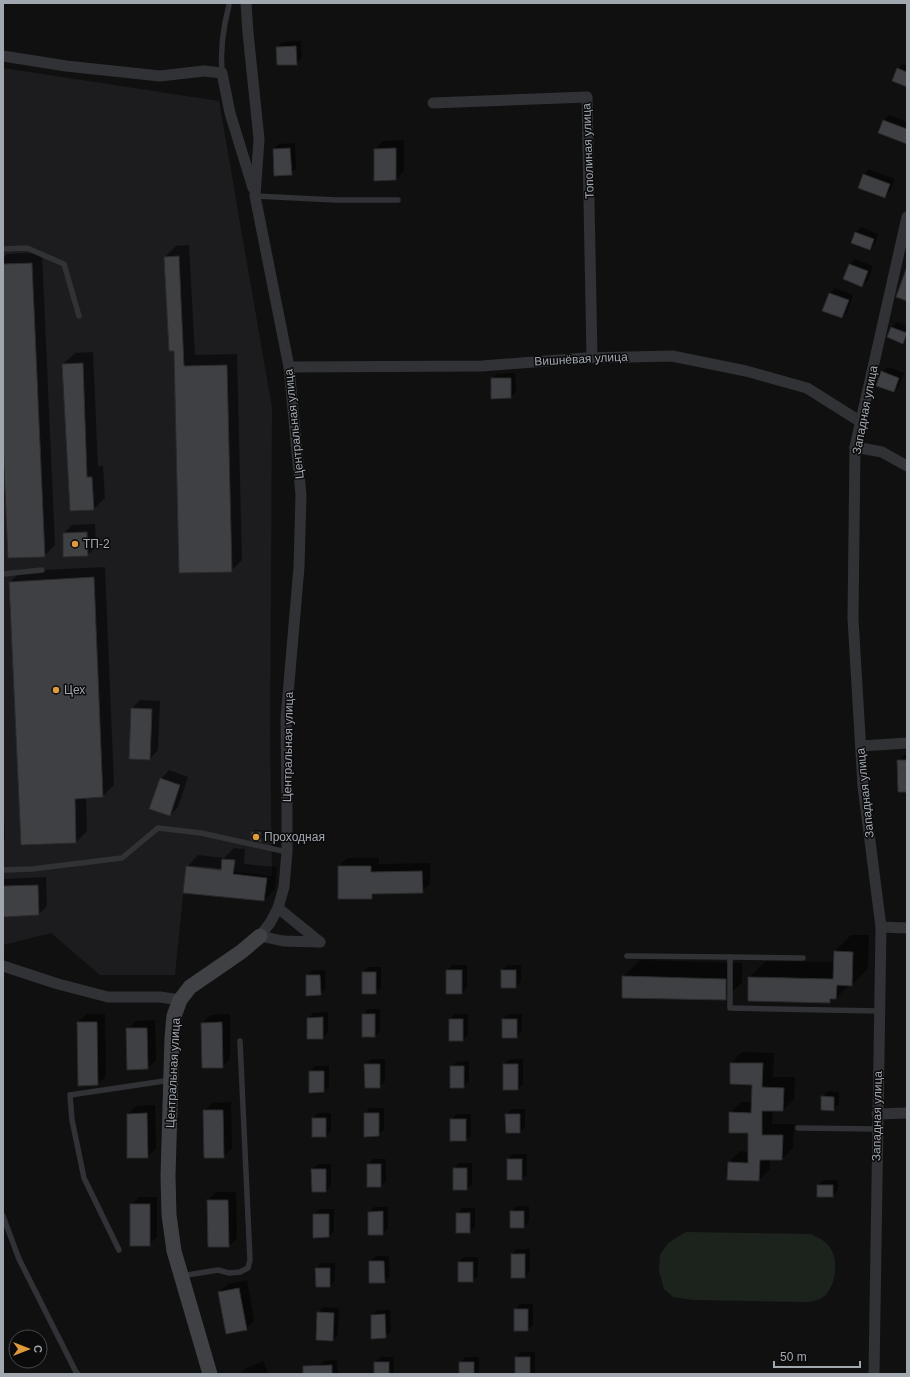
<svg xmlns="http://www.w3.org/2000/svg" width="910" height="1377" font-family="Arial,sans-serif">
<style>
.built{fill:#1c1c1e}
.park{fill:#1c231d}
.shadow{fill:#0007;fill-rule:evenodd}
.building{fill:#3f4044;stroke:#2a2a2c}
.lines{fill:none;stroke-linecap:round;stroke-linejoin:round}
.lane{stroke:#313235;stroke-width:5.5}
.street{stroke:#313235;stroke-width:11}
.secondary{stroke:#3f4145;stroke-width:15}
.poi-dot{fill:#de9a3b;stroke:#0b0b0c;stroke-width:1.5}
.labels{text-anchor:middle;stroke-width:3;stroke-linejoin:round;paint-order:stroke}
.street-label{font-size:12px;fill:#a2a8b0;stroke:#0b0b0c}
.poi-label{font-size:12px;fill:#a2a8b0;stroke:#0b0b0c;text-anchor:start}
</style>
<rect width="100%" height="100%" fill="#101011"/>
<polygon class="built" points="3,68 219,101 272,408 270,740 272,876 186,866 175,975 100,975 51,933 3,945"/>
<path class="park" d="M686 1232 810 1234C817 1237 823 1239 828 1245 841 1259 836 1293 818 1300 815 1301 811 1301 808 1302L693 1300 673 1297 664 1289 659 1271 660 1255 668 1243Z"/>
<g class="shadow">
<polygon points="301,41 302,58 296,64 277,47 283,42"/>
<polygon points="903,64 907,65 907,86 898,69"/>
<polygon points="889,115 907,122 907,142 884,120"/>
<polygon points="404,140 404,171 396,179 375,180 375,149 383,141"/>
<polygon points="295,143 296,168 291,174 274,149 279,144"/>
<polygon points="869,169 895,179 890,191 885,197 864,174"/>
<polygon points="861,227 878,234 875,244 869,249 856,232"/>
<polygon points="189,245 195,355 237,354 242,560 231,571 175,350 165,257 176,246"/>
<polygon points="42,252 55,545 44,556 3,423 3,258 7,254"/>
<polygon points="855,259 873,266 868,280 862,286 844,279 850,264"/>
<polygon points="835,288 853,295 847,312 842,317 830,294"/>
<polygon points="897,322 907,326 907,338 903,342 892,327"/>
<polygon points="93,352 98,466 103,466 105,498 94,509 63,364 75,353"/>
<polygon points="888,367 904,373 899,386 894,391 882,372"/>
<polygon points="515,373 516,392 510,397 492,379 497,374"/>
<polygon points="95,524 96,547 88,555 64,533 72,525"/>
<polygon points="105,567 114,785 103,796 86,797 87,831 76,842 10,582 21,571"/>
<polygon points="140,700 160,701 158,750 150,759 132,708"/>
<polygon points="907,752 907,791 898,761"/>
<polygon points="169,770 188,777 178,807 170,815 161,779"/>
<polygon points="3,794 5,838 3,840"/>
<polygon points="254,830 263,830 263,838 261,841 252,832"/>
<path d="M234 848 245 849 244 864 277 867 275 889 264 900 187 867 198 855 224 858ZM195 866 226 869V871L195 868Z"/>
<polygon points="347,858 379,858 379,864 430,863 430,884 422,892 376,893 371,898 339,866"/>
<polygon points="46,877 47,906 39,914 3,916 3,879"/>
<polygon points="851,935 869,935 868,968 852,985 849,985 836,998 834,998 830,1002 749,977 766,961 834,962 835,951"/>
<polygon points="640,960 742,963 742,982 725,999 623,977"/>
<polygon points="452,965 467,965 467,987 462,993 447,971"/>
<polygon points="508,965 521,965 521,981 516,987 502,970"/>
<polygon points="368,967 381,967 381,988 375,993 363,972"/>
<polygon points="312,970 325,970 326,989 320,994 307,975"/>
<polygon points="368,1009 380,1009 380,1031 375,1036 363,1015"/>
<polygon points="328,1012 328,1032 323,1038 308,1018 313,1013"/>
<polygon points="87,1014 105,1014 106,1076 98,1084 78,1022"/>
<polygon points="230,1014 230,1059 222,1067 202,1023 211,1015"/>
<polygon points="455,1014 468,1014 468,1035 463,1040 450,1019"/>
<polygon points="508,1014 522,1014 522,1031 516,1037 503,1019"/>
<polygon points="155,1020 156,1060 148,1068 128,1029 136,1021"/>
<polygon points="742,1052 774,1053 773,1077 795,1077 794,1099 783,1110 773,1110 772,1124 794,1124 793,1148 782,1159 770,1159 770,1169 759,1180 729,1162 740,1151 749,1152 750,1132 730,1113 741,1102 752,1102 753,1084 731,1063"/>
<polygon points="371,1059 385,1059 385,1081 380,1087 365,1064"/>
<polygon points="510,1059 523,1059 523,1084 518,1089 504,1064"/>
<polygon points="469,1061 469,1081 463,1087 451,1067 456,1062"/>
<polygon points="315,1066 329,1066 329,1086 324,1091 310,1072"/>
<polygon points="828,1091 839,1092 839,1104 833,1110 822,1097"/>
<polygon points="231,1102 232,1148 223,1157 204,1111 213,1103"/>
<polygon points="155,1105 156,1149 147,1157 128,1157 128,1114 136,1106"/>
<polygon points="370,1108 384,1108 384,1130 378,1135 365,1113"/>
<polygon points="512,1109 525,1109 525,1127 520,1132 506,1115"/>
<polygon points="318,1113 331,1113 331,1131 326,1136 313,1118"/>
<polygon points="457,1114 471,1114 471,1135 466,1140 451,1120"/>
<polygon points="513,1154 527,1154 527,1174 522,1179 508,1159"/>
<polygon points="373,1159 386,1159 386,1181 381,1186 368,1165"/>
<polygon points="459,1163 472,1163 472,1184 467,1189 454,1168"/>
<polygon points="318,1164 331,1164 331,1185 326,1191 312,1169"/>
<polygon points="824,1180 838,1180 838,1190 833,1196 818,1196 818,1185"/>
<polygon points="217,1192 236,1192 237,1238 229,1246 208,1200"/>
<polygon points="139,1197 157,1197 157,1237 149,1245 131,1205"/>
<polygon points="516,1206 529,1206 529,1221 524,1227 511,1212"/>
<polygon points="374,1207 388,1207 388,1229 382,1234 369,1212"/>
<polygon points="462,1208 475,1208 475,1227 470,1232 457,1214"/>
<polygon points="320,1209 334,1209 334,1231 329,1236 314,1214"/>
<polygon points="517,1249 530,1249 530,1271 525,1277 512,1277 512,1254"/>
<polygon points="376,1256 389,1256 390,1277 384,1282 370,1261"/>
<polygon points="464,1257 478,1257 478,1276 473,1281 459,1262"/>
<polygon points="322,1263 335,1263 335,1280 330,1286 316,1268"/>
<polygon points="247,1280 254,1320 246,1329 219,1292 228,1284"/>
<polygon points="520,1304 533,1304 533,1325 528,1330 515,1310"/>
<polygon points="323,1307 339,1308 338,1335 332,1340 318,1313"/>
<polygon points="377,1310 390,1310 391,1332 385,1337 372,1315"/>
<polygon points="521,1352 535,1352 535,1372 533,1374 516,1374 516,1357"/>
<polygon points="381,1357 394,1357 394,1374 375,1374 375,1362"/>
<polygon points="465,1357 479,1357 479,1371 476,1374 460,1374 460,1363"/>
<polygon points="337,1360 338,1374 319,1374 319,1366 324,1361"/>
<polygon points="263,1361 269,1374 240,1374 245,1369"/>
</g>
<g class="building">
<polygon points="296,46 297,65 277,65 276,47"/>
<polygon points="897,68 907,72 907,87 892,81"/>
<polygon points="883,120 907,129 907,144 878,133"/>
<polygon points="290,148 292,175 274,176 273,149"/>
<polygon points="396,148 396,180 374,181 374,149"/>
<polygon points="863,174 890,184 885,198 858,188"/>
<polygon points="855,232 874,239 870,250 851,243"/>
<polygon points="179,256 184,366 227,365 232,572 179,573 174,351 169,351 164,257"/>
<polygon points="32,263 45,557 8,558 3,445 3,264"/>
<polygon points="849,264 868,271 862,287 843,279"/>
<polygon points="906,269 907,269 907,301 896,297"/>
<polygon points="829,293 849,300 842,318 822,311"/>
<polygon points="891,327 907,333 903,344 887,337"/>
<polygon points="83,363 87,477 92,477 94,510 70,511 62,364"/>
<polygon points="881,371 899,378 894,392 876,386"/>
<polygon points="491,378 511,378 511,398 491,399"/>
<polygon points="87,532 88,556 63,557 63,533"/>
<polygon points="94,577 103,797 75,799 76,843 21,845 9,582"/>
<polygon points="131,708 152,709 150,760 129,759"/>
<polygon points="897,760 907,760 907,792 898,792"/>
<polygon points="160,778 180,785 170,816 149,809"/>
<polygon points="251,832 261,832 261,842 251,840"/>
<polygon points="222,859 235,860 233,874 267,878 264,901 183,893 186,866 221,870"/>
<polygon points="338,866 371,866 371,872 422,871 423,893 372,894 372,899 338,899"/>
<polygon points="38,885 39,915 3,917 3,886"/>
<polygon points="834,951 853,952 852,986 837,985 836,999 830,999 830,1003 748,1001 748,977 833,979"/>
<rect x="446" y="970" width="16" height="24"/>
<rect x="501" y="970" width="15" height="18"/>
<rect x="362" y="972" width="14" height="22"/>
<polygon points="306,975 320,975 321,995 306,996"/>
<polygon points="622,976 726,979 726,1000 622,998"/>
<rect x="362" y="1014" width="13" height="23"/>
<polygon points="323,1017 323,1039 307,1039 307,1018"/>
<rect x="449" y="1019" width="14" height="22"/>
<rect x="502" y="1019" width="15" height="19"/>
<polygon points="77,1022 97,1022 98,1085 78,1086"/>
<polygon points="222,1022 223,1068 202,1068 201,1023"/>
<polygon points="126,1028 147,1028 148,1069 127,1070"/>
<polygon points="730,1063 763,1063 762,1087 784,1088 783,1111 762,1111 762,1135 783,1135 782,1160 760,1160 759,1181 727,1180 728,1162 748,1163 748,1133 729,1133 729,1112 751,1113 752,1085 730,1084"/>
<polygon points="364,1064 380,1064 380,1088 365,1088"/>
<rect x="503" y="1064" width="15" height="26"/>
<rect x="450" y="1066" width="14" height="22"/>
<polygon points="309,1071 324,1071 324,1092 309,1093"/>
<polygon points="821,1096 834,1097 834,1111 821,1110"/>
<polygon points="203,1110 223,1110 224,1158 204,1158"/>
<polygon points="147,1113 148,1158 127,1158 127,1114"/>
<polygon points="364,1113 379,1113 379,1136 364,1137"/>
<polygon points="505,1114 520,1114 520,1133 506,1133"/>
<rect x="312" y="1118" width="14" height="19"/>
<rect x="450" y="1119" width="16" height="22"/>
<rect x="507" y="1159" width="15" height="21"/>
<rect x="367" y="1164" width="14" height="23"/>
<rect x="453" y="1168" width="14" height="22"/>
<polygon points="311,1169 326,1169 326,1192 312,1192"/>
<rect x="817" y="1185" width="16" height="12"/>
<polygon points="207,1200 228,1200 229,1247 208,1247"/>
<rect x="130" y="1204" width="20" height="42"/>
<polygon points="383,1211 383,1235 368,1235 368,1212"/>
<rect x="510" y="1211" width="14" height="17"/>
<rect x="456" y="1213" width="14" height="20"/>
<polygon points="313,1214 329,1214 329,1237 313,1238"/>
<rect x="511" y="1254" width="14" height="24"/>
<polygon points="369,1261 384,1261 385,1283 369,1283"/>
<rect x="458" y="1262" width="15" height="20"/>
<polygon points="315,1268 330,1268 330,1287 316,1287"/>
<polygon points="239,1288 247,1330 226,1334 218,1292"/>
<rect x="514" y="1309" width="14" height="22"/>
<polygon points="317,1312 334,1313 333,1341 316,1340"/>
<polygon points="385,1314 386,1338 371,1339 371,1315"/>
<rect x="515" y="1357" width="15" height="17"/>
<rect x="374" y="1362" width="15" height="12"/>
<rect x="459" y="1362" width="15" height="12"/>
<polygon points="332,1365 332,1374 303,1374 303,1366"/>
</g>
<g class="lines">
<g class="lane">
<path d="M222 73C220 49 223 28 229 5"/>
<polyline points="255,196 336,200 398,200"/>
<polyline points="3,249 27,248 64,264 79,316"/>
<polyline points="3,574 42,570"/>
<polyline points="3,870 32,869 122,858 158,828 201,833 287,852"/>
<polyline points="627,956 730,957 730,1008 879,1011"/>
<polyline points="730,957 803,958"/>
<polyline points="798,1128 877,1129"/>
<polyline points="3,1216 19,1259 76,1372 78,1374"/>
<polyline points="119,1250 84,1178 72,1120 70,1095 171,1080"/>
<polyline points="181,1276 218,1270 229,1273 240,1272 248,1268 250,1260 240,1041"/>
</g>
<g class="street">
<polyline points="246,3 248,33 259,139 255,196 289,367 301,495 299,567 286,718 287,808 287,852 284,887 278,908 270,923 260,936 283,941 320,942"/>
<polyline points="3,56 66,66 160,76 204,71 222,73 230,113 253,188"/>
<polyline points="433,103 587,97 592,357"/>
<polyline points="289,367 482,366 585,358 672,356 746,371 807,388 861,422"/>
<polyline points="855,447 882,452 907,466"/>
<polyline points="861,746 907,743"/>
<polyline points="278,908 320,942"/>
<polyline points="881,927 907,928"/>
<polyline points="3,966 58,984 108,997 160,997 180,1000"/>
<polyline points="877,1114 907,1113"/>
<polyline points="874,1374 881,927 863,786 853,619 855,447 907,217"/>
</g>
<polyline class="secondary" points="210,1374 174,1251 169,1215 168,1176 172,1038 174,1016 180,1000 190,987 241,952 260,936"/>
</g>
<g class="poi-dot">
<circle cx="75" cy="544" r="4"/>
<circle cx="56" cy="690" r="4"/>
<circle cx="256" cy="837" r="4"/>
</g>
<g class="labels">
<g class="street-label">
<text transform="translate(588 151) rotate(-92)" y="4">Тополиная улица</text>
<text transform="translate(581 359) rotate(-3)" y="4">Вишнёвая улица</text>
<text transform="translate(865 410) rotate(-79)" y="4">Западная улица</text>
<text transform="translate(294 424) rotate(-96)" y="4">Центральная улица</text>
<text transform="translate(288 747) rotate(-89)" y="4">Центральная улица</text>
<text transform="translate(865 793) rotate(-96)" y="4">Западная улица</text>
<text transform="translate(173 1073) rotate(-87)" y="4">Центральная улица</text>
<text transform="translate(877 1116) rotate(-89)" y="4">Западная улица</text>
</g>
<g class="poi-label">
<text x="83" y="548">ТП-2</text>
<text x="64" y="694">Цех</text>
<text x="264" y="841">Проходная</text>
</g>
</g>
<rect width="910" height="1377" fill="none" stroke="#a2a8b0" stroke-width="8"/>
<g transform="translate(28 1349) rotate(90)"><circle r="19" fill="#0b0b0c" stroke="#474a4e"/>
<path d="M0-3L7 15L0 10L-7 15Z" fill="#de9a3b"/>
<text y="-6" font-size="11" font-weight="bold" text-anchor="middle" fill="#a2a8b0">С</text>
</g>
<path d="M774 1361v6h86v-6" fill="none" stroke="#a2a8b0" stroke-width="2"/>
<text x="780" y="1361" font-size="12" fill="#a2a8b0" stroke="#0b0b0c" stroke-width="3" paint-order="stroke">50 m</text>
</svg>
